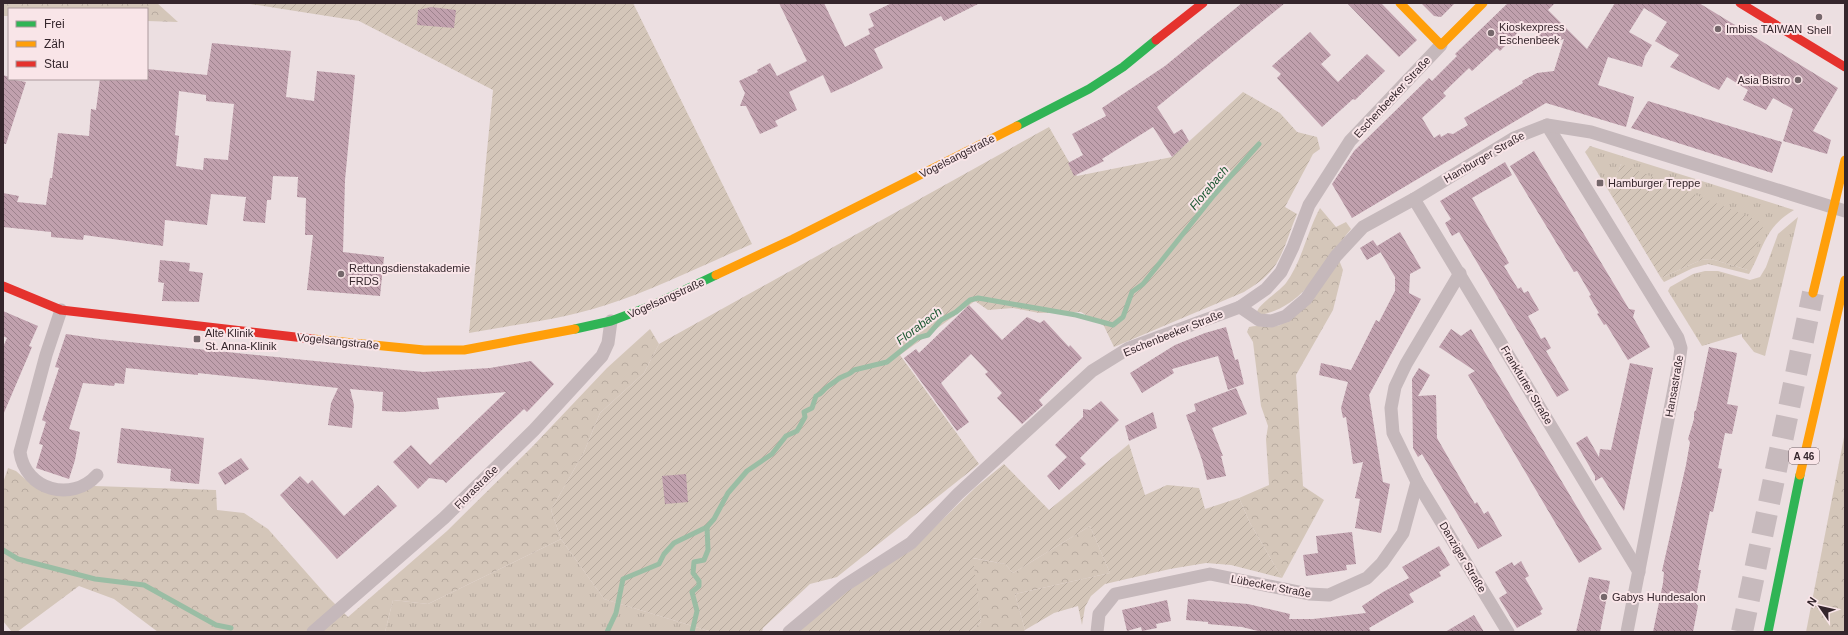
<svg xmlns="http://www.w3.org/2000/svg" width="1848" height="635" font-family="Arial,sans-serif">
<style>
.grass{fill:url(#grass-tufts)}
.forest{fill:url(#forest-crowns)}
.garden{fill:url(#garden-furrows)}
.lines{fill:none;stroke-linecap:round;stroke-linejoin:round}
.stream{stroke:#9abda4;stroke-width:5}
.building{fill:url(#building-back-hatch);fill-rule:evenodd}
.highway-tunnel{stroke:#c7babd;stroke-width:22;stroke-dasharray:22 11;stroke-linecap:butt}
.street{stroke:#c5b8bb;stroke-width:13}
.fast{stroke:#30b455;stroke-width:9}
.slow{stroke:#ff9f0a;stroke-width:9}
.jam{stroke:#e5322d;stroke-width:9}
.poi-dot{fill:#75676b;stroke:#f9e5e8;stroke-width:1.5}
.labels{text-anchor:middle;stroke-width:4;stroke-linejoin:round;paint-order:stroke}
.shield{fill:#f9e5e8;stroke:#705f64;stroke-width:1}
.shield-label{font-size:10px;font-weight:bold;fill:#35262c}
.poi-label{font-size:11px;fill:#35262c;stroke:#f9e5e8;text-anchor:start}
.street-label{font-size:11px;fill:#35262c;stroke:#f9e5e8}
.water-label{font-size:12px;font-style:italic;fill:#1b5731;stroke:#f9e5e8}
</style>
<defs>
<pattern id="grass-tufts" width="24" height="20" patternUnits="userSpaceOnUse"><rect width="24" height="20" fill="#d4c6b9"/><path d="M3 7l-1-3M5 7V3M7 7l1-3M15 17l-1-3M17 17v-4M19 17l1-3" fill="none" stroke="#b7aa9f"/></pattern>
<pattern id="forest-crowns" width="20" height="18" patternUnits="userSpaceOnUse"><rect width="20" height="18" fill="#d4c6b9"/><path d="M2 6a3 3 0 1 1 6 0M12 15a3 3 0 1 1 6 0" fill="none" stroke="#b7aa9f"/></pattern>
<pattern id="garden-furrows" width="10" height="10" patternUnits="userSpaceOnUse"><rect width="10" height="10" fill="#d4c6b9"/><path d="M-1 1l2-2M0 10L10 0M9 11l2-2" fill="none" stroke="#b7aa9f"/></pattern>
<pattern id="building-back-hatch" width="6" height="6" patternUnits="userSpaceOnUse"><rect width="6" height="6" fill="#c0a0ad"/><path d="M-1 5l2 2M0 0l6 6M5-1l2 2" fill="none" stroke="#9d828d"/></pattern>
</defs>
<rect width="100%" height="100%" fill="#ecdfe1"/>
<g class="grass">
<path d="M1590 146 1794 210C1765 227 1764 247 1749 274L1708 264 1693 268 1664 282 1661 278 1701 260 1711 259 1748 270 1621 164 1610 193 1585 152Z"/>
<polygon points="1798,217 1765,356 1754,352 1742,337 1742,334 1702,346 1668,291 1670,287 1693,274 1705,271 1718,271 1750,280 1760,277 1766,267 1778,234"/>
<polygon points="561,539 604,599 712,632 385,632 393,600 428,604"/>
</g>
<g class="forest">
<polygon points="3,3 157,3 178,22 147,21 147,9 9,9 9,16 3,16"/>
<path d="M1320 208 1336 227 1346 222 1351 229C1323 263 1307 305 1261 315L1257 313C1256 306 1280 291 1286 283 1302 261 1307 232 1320 208Z"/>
<path d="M1339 260 1343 270 1333 310 1296 375 1303 486 1324 500 1282 578 1250 523 1239 498 1269 485 1266 439 1268 426 1261 406 1253 342 1247 332 1249 327C1259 324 1269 329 1280 325 1288 322 1330 270 1339 260Z"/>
<polygon points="650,329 659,344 644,373 600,413 584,452 551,510 561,539 428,604 393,600 385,632 158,632 114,599 79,586 17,632 12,632 3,621 3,483 8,468 16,471 32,485 73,494 94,486 216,490 217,510 244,513 268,529 328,597 348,617 447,531 532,447 607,368"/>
<polygon points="1845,432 1845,632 1806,632"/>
<polygon points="1090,526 1110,573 1015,594 1025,630 1023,632 970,632 981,622 972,558 1005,564 1013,573"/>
</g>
<g class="garden">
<path d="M244 3H633L752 244C703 265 656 289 606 305 561 320 515 324 469 333L493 90 359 21Z"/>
<path d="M1243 92 1280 113 1297 132 1317 137 1320 149 1313 154 1285 207 1297 214C1289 232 1283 259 1269 273 1262 281 1253 286 1244 292L1114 347 1104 326 1081 312 1039 313 1013 308 988 310 975 301 900 355 979 464 837 577 810 584 763 628 762 632H712L604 599 561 539 551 510 584 452 600 413 644 373 659 344 1049 127 1077 176 1172 157Z"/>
<polygon points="1621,164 1764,223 1754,256 1748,270 1711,259 1701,260 1661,278 1610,193"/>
<polygon points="1129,444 1145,495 1167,485 1199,488 1205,509 1239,498 1250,523 1282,578 1231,565 1206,563 1170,569 1105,584 1091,596 1085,607 1082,625 1078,606 1054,613 1025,630 1015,594 1110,573 1090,526 1013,573 1005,564 973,558 981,622 970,632 795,632 844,593 913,548 976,487 1004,464 1049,510"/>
</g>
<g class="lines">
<g class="stream">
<polyline points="3,550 18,559 95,579 144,585 216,625 231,628"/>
<path d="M607 632 616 613 623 579 659 564 664 554 674 543 707 527 714 519 728 493 747 471 772 454 786 436 797 431 805 417 804 412 812 408 816 396C822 394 822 391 826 388 829 385 833 383 837 380 842 375 849 376 854 370L887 362 917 338 928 335 941 320 956 312 970 300 978 298 1076 315 1113 325 1123 317 1132 292 1143 284 1214 195 1259 144"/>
<polyline points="692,632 697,611 692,592 699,586 699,581 693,573 694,562 704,560 708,550 707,527"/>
</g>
</g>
<g class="building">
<polygon points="779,3 824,3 845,47 870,34 868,29 874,26 869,14 892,3 980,3 944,21 941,16 874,49 883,68 851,84 831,93 823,75 789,92 797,110 775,121 778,126 760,134 746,106 740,106 745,93 739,81 758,72 757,70 770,63 777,76 807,61"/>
<polygon points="1242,3 1285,3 1157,107 1174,134 1182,129 1189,141 1172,157 1153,127 1102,159 1104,161 1074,176 1068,163 1083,155 1072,134 1106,116 1102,108 1165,66"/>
<polygon points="1347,3 1381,3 1417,40 1399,57"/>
<polygon points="1421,3 1455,3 1441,17 1434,16"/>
<path d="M1508 3H1555L1548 10 1587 49 1615 3H1699L1838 88 1813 131 1831 140 1827 154 1783 141 1793 109 1773 98 1766 110 1743 100 1748 90 1727 77 1719 90 1670 67 1679 55 1655 41 1667 22 1644 8 1629 32 1652 45 1645 56 1642 67 1608 57 1598 85 1634 97 1626 127 1546 103 1352 218 1332 184 1354 151 1429 78 1432 81 1457 56 1455 54ZM1527 23 1547 44 1564 39 1554 71 1537 73 1522 81 1523 83 1464 118 1468 125 1453 134 1448 133 1441 137 1440 134 1434 138 1422 118 1446 96 1443 93 1469 68 1472 71 1497 48 1500 51Z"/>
<polygon points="431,7 456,10 454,28 417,25 418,10"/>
<polygon points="1310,32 1331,55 1321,64 1338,82 1367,54 1385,71 1355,100 1353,99 1322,127 1277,78 1281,74 1272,66"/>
<path d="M212 43 291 51 286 97 314 101 317 71 355 75 345 180 343 252 384 257 380 296 307 290 313 235H305L306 198 297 197 298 177 273 176 271 200H267L265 223 243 221 246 197 211 194 207 225 165 220 163 246 84 235 83 240 51 237V232L3 227V193L19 196 17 202 46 205 50 178H52L58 133 89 136 91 109 96 110 100 79H147V69L207 75ZM179 91 206 95V101L234 104 228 160 204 158 203 170 176 166 179 136 175 135Z"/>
<polygon points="3,75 9,77 9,79 26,82 6,144 3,144"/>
<polygon points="1648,101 1782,142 1772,173 1631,128"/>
<polygon points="1534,151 1629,309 1635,310 1633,317 1650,347 1628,360 1606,324 1604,325 1597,314 1599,313 1589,296 1591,295 1577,271 1574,272 1510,166"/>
<polygon points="1505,162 1512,175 1472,198 1509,263 1504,266 1518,289 1521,287 1524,293 1528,291 1539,310 1528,316 1541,339 1545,337 1551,348 1546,351 1569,390 1557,397 1459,232 1452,236 1445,223 1451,219 1440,201"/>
<polygon points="1400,232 1421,268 1410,274 1409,293 1421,299 1369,395 1383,482 1390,484 1381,533 1355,528 1360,499 1355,498 1363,462 1353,464 1346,417 1343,418 1341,408 1348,382 1319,375 1321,363 1351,370 1376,320 1379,322 1395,291 1395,277 1377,246"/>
<polygon points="1373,240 1381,252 1367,260 1360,248"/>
<polygon points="160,260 190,263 189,271 203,273 199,302 162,301 164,283 158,282"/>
<polygon points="969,305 1002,340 1027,317 1040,323 1044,320 1069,347 1070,345 1082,358 1039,400 1043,405 1022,424 997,398 1002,393 985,374 988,372 971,354 941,383 969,422 957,431 904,358 916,349 919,353"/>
<polygon points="3,311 38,326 29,346 32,347 3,415 3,347 7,338 3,336"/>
<polygon points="1226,327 1235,360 1238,359 1244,384 1228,390 1218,356 1172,369 1174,373 1142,393 1130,373 1175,345 1205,333"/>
<polygon points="1451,329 1461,336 1471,329 1602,549 1579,563 1468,375 1475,371 1439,347"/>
<polygon points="66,334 100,339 423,372 490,368 531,361 554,384 527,412 524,409 446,483 443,480 429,478 418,489 393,462 411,445 430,465 506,392 437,398 439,409 402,412 382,411 383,392 350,389 354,405 352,428 328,425 331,403 338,388 198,373 198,375 126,368 124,384 115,383 114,386 83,383 69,429 80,432 75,460 69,479 36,468 43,445 39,444 46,422 42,420 59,368 55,367"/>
<polygon points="1709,347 1737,353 1727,404 1738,406 1732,434 1725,433 1718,468 1722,469 1713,512 1710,511 1698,570 1701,570 1695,602 1698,606 1693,632 1653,632 1663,583 1664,572 1662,571 1686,465 1690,442 1688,439 1694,419 1694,412 1696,410"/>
<polygon points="1630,363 1653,368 1624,511 1602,477 1595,481 1595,476 1576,443 1587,436 1599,457 1600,449 1611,450"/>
<polygon points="1419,368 1430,375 1418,396 1436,395 1437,438 1475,504 1477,502 1484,514 1488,511 1502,536 1478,549 1422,454 1418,457 1413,448 1412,379"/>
<polygon points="1236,388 1247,414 1212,428 1223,456 1221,456 1226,476 1207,480 1202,460 1186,415 1196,411 1194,404"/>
<polygon points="1101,401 1119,420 1080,458 1086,464 1059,490 1047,476 1067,457 1055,445 1083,417 1083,409 1090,410"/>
<polygon points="1153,412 1157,428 1129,441 1125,426"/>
<polygon points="121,428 204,438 199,484 170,481 171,469 117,463"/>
<polygon points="241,458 249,469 225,485 218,473"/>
<polygon points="686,474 688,502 665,504 662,476"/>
<polygon points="300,476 308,484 312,480 344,516 378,485 397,506 337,559 280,495"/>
<polygon points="1352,532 1356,564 1346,565 1347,570 1306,576 1303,555 1318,553 1316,536"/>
<polygon points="1439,546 1450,565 1439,572 1441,576 1409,594 1414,602 1369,628 1371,632 1262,632 1242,627 1208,624 1208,622 1186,620 1188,599 1248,604 1290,614 1289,619 1313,619 1366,613 1362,606 1383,592 1409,578 1402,567"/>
<polygon points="1521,561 1529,576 1525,578 1543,609 1540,611 1542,614 1517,628 1499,598 1507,593 1495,572 1512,562 1514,566"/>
<polygon points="1589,577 1610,581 1600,632 1576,632"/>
<polygon points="1167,600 1171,621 1156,624 1157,628 1142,631 1141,627 1127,631 1122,610"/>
<polygon points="1474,615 1484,632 1445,632"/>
</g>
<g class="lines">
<polyline class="highway-tunnel" points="1742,632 1813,293"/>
<g class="street">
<polyline points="1547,125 1678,338 1681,348 1679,363 1627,632"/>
<polyline points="1414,199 1639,572"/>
<polyline points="1460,273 1406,364 1395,387 1391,408 1393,433 1417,482 1508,632"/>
<polyline points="1240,307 1259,320 1272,321 1286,316 1306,299 1336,256 1363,227 1414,199 1514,138 1547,125 1591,132 1845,211"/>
<path d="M61 310 46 355 20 452C25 490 72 503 97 475"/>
<polyline points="313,632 444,518 534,430 602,356 608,343 611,321"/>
<polyline points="789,632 844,586 911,543 958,494 1092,371 1129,348 1240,307 1266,289 1281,272 1293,247 1309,205 1350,141 1441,45"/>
<polyline points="1097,632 1099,614 1115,594 1210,574 1309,594 1329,595 1367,578 1382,563 1403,533 1417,482"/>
</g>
<g class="fast">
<polyline points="1017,126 1089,89 1123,67 1156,40"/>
<polyline points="575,329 611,321 651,306 716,275"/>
<polyline points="1768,632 1800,475"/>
</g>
<g class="slow">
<polyline points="1400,3 1441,45 1483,3"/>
<polyline points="716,275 793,239 1017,126"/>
<polyline points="1813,293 1845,160"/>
<polyline points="313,339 424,350 464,350 575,329"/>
<polyline points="1800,475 1845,280"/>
</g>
<g class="jam">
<polyline points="1740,3 1845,67"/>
<polyline points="1156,40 1203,3"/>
<polyline points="3,286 61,310 313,339"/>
</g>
</g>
<g class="poi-dot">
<circle cx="1819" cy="17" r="4"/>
<circle cx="1718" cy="29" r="4"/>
<circle cx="1491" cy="33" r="4"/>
<circle cx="1798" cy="80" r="4"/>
<rect x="1596" y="179" width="8" height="8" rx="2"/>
<circle cx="341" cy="274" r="4"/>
<rect x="193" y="335" width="8" height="8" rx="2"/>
<circle cx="1604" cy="597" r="4"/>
</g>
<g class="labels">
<rect class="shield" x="1789" y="448" width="30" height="16" rx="3"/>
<g class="shield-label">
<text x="1804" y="460">A 46</text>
</g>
<g class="poi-label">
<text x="1499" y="31">Kioskexpress<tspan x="1499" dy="13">Eschenbeek</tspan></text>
<text x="1726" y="33">Imbiss TAIWAN</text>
<text x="1819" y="34" text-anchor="middle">Shell</text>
<text x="1790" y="84" text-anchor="end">Asia Bistro</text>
<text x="1608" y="187">Hamburger Treppe</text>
<text x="349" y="272">Rettungsdienstakademie<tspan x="349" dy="13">FRDS</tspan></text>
<text x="205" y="337">Alte Klinik<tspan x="205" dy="13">St. Anna-Klinik</tspan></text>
<text x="1612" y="601">Gabys Hundesalon</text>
</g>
<g class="street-label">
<text transform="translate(1392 97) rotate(-47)" y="4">Eschenbeeker Straße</text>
<text transform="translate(957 156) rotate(-27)" y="4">Vogelsangstraße</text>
<text transform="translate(1484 157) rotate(-30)" y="4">Hamburger Straße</text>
<text transform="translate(666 298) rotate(-24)" y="4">Vogelsangstraße</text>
<text transform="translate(1173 333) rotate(-22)" y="4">Eschenbeeker Straße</text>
<text transform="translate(338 341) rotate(6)" y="4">Vogelsangstraße</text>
<text transform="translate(1527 385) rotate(59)" y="4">Frankfurter Straße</text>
<text transform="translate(1674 386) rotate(-80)" y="4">Hansastraße</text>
<text transform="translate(476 487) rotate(-45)" y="4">Florastraße</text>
<text transform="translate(1463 557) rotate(59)" y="4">Danziger Straße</text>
<text transform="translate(1271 586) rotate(11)" y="4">Lübecker Straße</text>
</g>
<g class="water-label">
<text transform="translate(1209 188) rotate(-50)" y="4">Florabach</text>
<text transform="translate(919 326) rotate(-37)" y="4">Florabach</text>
</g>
</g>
<rect width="1848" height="635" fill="none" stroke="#35262c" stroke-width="8"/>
<rect x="8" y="8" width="140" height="72" fill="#f9e5e8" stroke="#ab999d"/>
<rect x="16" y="21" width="20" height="6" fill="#30b455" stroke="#ab999d"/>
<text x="44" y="28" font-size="12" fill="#35262c">Frei</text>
<rect x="16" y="41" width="20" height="6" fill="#ff9f0a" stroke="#ab999d"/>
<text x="44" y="48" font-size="12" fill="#35262c">Zäh</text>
<rect x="16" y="61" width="20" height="6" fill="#e5322d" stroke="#ab999d"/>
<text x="44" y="68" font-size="12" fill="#35262c">Stau</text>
<g transform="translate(1820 607) rotate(304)" stroke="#f9e5e8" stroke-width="3" paint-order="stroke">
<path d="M0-3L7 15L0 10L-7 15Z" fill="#35262c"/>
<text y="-6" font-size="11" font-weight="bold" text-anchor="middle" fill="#35262c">N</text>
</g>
</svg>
